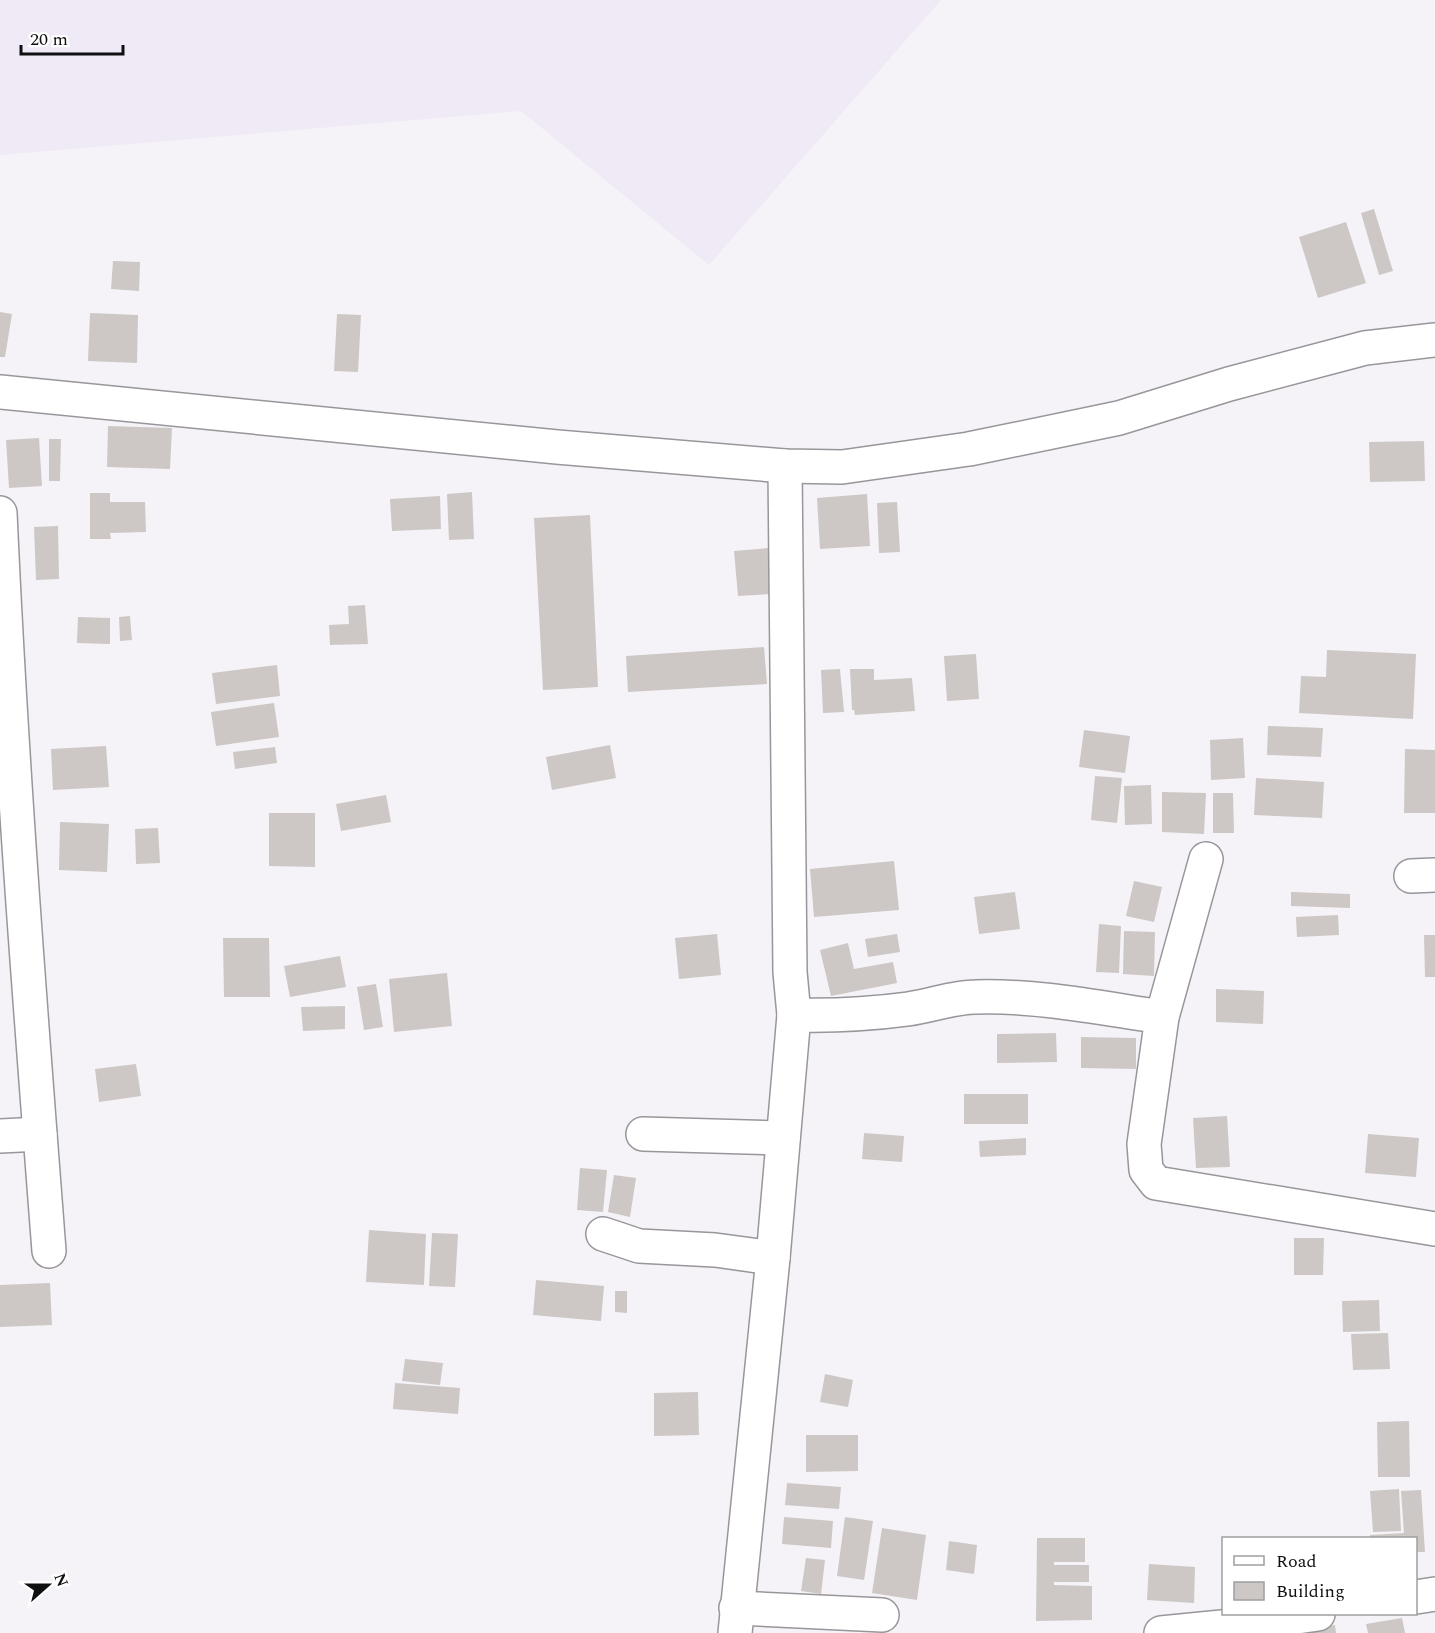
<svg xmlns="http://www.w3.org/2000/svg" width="1435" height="1633" font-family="Spectral,serif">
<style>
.built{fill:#efeaf6}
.building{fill:#cdc8c6}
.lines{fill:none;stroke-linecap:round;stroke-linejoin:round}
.street-casing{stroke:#98969a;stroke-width:36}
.secondary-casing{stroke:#98969a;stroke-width:36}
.street{stroke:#fff;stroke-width:33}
.secondary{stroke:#fff;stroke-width:33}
</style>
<rect width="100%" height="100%" fill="#f5f3f7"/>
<polygon class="built" points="0,0 941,0 709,265 521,111 0,155"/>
<g class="building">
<polygon points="1374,209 1393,271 1379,275 1361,213"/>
<polygon points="1346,222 1366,283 1318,298 1299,237"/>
<polygon points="113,261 140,262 139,291 111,289"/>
<polygon points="0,312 12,314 5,357 0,357"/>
<polygon points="90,313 138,315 137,363 88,361"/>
<polygon points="337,314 361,315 358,372 334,371"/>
<polygon points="108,426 172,428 170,469 107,467"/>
<polygon points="39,438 42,486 9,488 6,440"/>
<polygon points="49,439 61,439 60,481 49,481"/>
<polygon points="1424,441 1425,481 1370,482 1369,442"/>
<polygon points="472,492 474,539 449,540 447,494"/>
<polygon points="90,493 110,493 110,502 145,502 146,532 110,533 111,539 90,539"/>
<polygon points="867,494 870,546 820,549 817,498"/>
<polygon points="440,496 441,529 392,531 390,499"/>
<polygon points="897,502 900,552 879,553 877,503"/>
<polygon points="590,515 598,687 543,690 534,518"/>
<polygon points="58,526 59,579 36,580 34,527"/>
<polygon points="769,548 772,594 738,596 734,551"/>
<polygon points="365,605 368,644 330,645 329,625 349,624 348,606"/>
<polygon points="130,616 132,640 120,641 119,617"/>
<polygon points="78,617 110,618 110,644 77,643"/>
<polygon points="764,647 767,684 628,692 626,656"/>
<polygon points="1327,650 1416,654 1413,719 1299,713 1301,676 1326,677"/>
<polygon points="976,654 979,699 947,701 944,656"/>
<polygon points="277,665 280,696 216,704 212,673"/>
<polygon points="840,669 844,712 823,713 821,670"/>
<polygon points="850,669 874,669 874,680 912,678 915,711 855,715 854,710 852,710"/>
<polygon points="274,703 279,737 216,746 211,712"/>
<polygon points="1268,726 1323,728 1321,757 1267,755"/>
<polygon points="1084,730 1130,736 1125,773 1079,767"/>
<polygon points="1243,738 1245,778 1211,780 1210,740"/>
<polygon points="610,745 616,778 552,790 546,757"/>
<polygon points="106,746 109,787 53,790 51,749"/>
<polygon points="275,747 277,763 235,769 233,752"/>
<polygon points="1405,749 1435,750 1435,813 1404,813"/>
<polygon points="1095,776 1122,778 1117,823 1091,820"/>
<polygon points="1256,778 1324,782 1322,818 1254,815"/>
<polygon points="1151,785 1152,824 1125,825 1124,786"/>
<polygon points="1162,792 1206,793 1204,834 1162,832"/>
<polygon points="1213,793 1233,793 1234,833 1213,833"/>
<polygon points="386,795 391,822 341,831 336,804"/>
<polygon points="269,813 315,813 315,867 269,866"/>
<polygon points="60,822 109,824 107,872 59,870"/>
<polygon points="158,828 160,863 136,864 135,829"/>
<polygon points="894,861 899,910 814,917 810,869"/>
<polygon points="1134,881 1162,887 1154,922 1126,916"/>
<polygon points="1015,892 1020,929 979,934 974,897"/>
<polygon points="1291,892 1350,894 1350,908 1291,906"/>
<polygon points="1338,915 1339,935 1297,937 1296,917"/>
<polygon points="1099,924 1121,926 1119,973 1096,972"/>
<polygon points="1124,931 1155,932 1154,976 1123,974"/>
<polygon points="717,934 721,975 679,979 675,938"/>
<polygon points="897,934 900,952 868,957 865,939"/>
<polygon points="1424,935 1435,935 1435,977 1425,977"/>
<polygon points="223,938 269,938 270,997 224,997"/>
<polygon points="848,943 854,969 893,962 897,983 831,996 820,950"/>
<polygon points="340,956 346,987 290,997 284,966"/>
<polygon points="447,973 452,1026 394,1032 389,979"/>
<polygon points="376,984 383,1027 364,1030 357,987"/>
<polygon points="1216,989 1264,991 1263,1024 1216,1022"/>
<polygon points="345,1006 345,1029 303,1031 301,1007"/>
<polygon points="1056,1033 1057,1062 997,1063 997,1034"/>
<polygon points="1081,1037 1136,1038 1136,1069 1081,1068"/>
<polygon points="136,1064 141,1096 99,1102 95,1069"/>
<rect x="964" y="1094" width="64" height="30"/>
<polygon points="1227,1116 1230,1167 1196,1168 1193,1118"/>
<polygon points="864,1133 904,1136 902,1162 862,1159"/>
<polygon points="1368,1134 1419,1138 1416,1177 1365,1173"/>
<polygon points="1026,1138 1026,1155 980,1157 979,1141"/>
<polygon points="580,1168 607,1170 603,1212 577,1210"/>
<polygon points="614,1175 636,1178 630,1217 608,1212"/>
<polygon points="369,1230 426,1234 424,1285 366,1282"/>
<polygon points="432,1233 458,1234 455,1287 429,1286"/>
<polygon points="1294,1238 1324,1238 1323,1275 1294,1275"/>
<polygon points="536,1280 604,1286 601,1321 533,1315"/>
<polygon points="50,1283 52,1325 0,1327 0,1285"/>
<polygon points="615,1291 627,1291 627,1313 615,1312"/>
<polygon points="1379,1300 1380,1331 1343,1332 1342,1301"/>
<polygon points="1388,1333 1390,1369 1353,1370 1351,1334"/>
<polygon points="405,1359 443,1363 440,1385 402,1381"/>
<polygon points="825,1374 853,1380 848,1407 820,1402"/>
<polygon points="395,1383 460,1388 458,1414 393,1409"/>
<polygon points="698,1392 699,1435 654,1436 654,1393"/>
<polygon points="1409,1421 1410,1477 1378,1477 1377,1422"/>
<polygon points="806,1435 858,1435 858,1471 806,1472"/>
<polygon points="787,1483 841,1487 839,1509 785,1505"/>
<polygon points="1399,1489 1401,1531 1373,1532 1370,1491"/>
<polygon points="1421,1490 1425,1552 1416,1552 1416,1538 1370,1538 1370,1535 1404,1533 1401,1491"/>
<polygon points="784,1517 833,1521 831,1548 782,1544"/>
<polygon points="845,1517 873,1521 864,1580 837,1576"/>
<polygon points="882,1528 926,1535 917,1600 872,1593"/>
<polygon points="1037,1538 1085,1538 1085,1562 1054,1562 1054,1565 1089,1565 1089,1582 1054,1582 1054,1585 1092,1586 1092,1620 1036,1621"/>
<polygon points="949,1541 977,1545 974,1574 946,1570"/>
<polygon points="806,1558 825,1560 821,1594 801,1591"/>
<polygon points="1149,1564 1195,1567 1194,1603 1147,1600"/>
<polygon points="1402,1618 1405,1633 1368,1633 1366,1624"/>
<polygon points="1335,1625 1336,1633 1286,1633 1286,1632"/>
</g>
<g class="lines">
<defs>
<g id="street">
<path d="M0 513C11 759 30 1005 49 1251"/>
<polyline points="1411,876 1435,875"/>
<path d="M794 1015C832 1016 870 1014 908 1009 931 1006 953 997 975 997 1038 995 1100 1008 1162 1017L1144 1144 1146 1170 1156 1183 1435 1229"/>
<polyline points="1162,1017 1206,859"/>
<polyline points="643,1134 783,1138"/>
<polyline points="0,1136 40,1134"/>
<polyline points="603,1234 639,1246 715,1250 773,1258"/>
<polyline points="1416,1597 1435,1594"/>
<polyline points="736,1608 882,1615"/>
<polyline points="735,1633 773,1258 794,1015 790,972 785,466"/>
<polyline points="1161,1633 1232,1626 1318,1614"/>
</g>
<polyline id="secondary" points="0,392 557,447 785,466 842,467 969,449 1119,418 1229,384 1365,348 1435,340"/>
</defs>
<use href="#street" class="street-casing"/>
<use href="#secondary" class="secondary-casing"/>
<use href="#street" class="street"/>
<use href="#secondary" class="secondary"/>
</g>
<rect x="1222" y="1537" width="195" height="78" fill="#ffffff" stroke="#9f9fa0" stroke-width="1.5"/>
<rect x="1234" y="1556" width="30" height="9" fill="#ffffff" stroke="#9f9fa0" stroke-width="1.5"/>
<text x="1276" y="1567" font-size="18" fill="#101011">Road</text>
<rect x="1234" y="1582" width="30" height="18" fill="#cdc8c6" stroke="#9f9fa0" stroke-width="1.5"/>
<text x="1276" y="1597" font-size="18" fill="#101011">Building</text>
<g transform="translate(48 1585) rotate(69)" stroke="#ffffff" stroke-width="4.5" paint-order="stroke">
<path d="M0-4.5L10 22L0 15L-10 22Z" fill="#101011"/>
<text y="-9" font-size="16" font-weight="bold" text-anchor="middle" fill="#101011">N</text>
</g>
<path d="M21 45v9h102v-9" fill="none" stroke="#101011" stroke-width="3"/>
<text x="30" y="45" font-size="18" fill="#101011" stroke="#ffffff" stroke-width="4.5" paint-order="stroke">20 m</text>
</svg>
